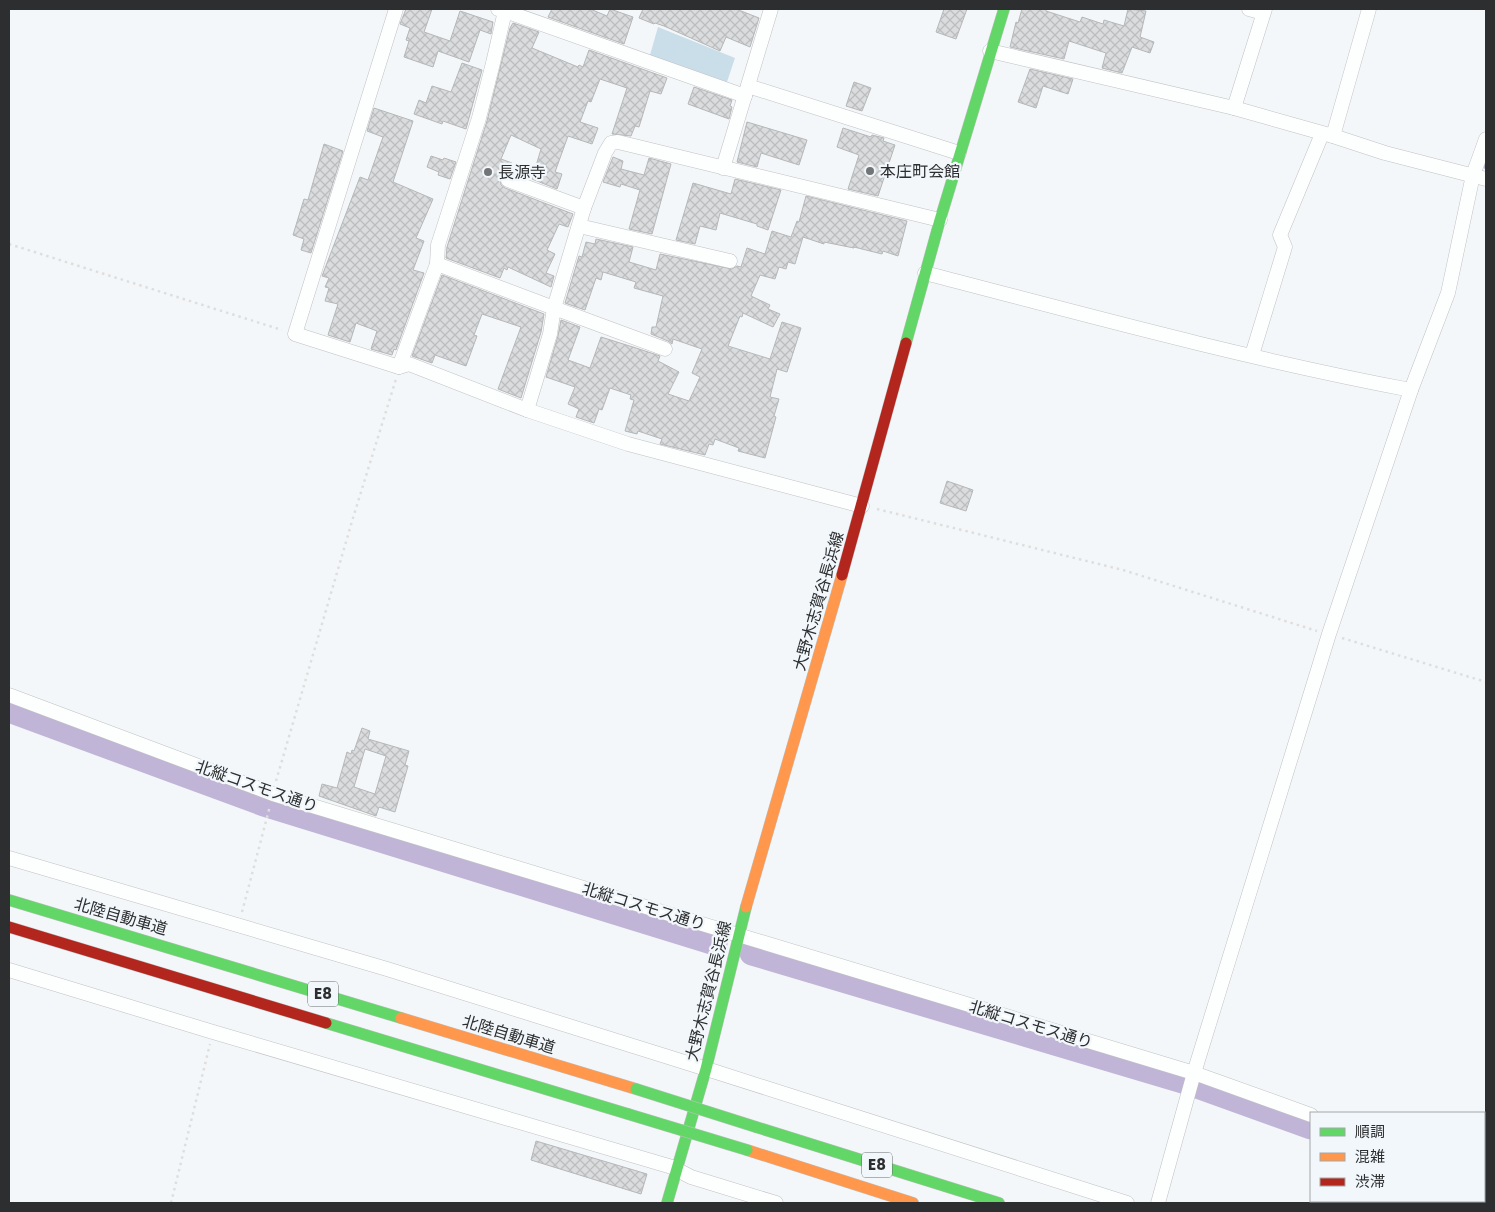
<svg xmlns="http://www.w3.org/2000/svg" width="1495" height="1212" font-family="Poppins,'Noto Sans JP',sans-serif">
<style>
.green{fill:#cadeea}
.lines{fill:none;stroke-linecap:round;stroke-linejoin:round}
.stream{stroke:#c1b5d7;stroke-width:4.5}
.river{stroke:#c1b5d7;stroke-width:25}
.building{fill:url(#building-cross-hatch);stroke:#b5b7b8;fill-rule:evenodd}
.street-casing{stroke:#c0c2c3;stroke-width:15}
.fast-casing{stroke:#c0c2c3;stroke-width:12}
.slow-casing{stroke:#c0c2c3;stroke-width:12}
.jam-casing{stroke:#c0c2c3;stroke-width:12}
.path{stroke:#dededf;stroke-width:2.5;stroke-dasharray:2.5 4;stroke-linecap:butt}
.street{stroke:#fdfefe;stroke-width:14}
.fast{stroke:#63d668;stroke-width:11}
.slow{stroke:#ff974d;stroke-width:11}
.jam{stroke:#b3261e;stroke-width:11}
.fast-bridge-casing{stroke:#c0c2c3;stroke-width:12;stroke-linecap:butt}
.fast-bridge{stroke:#63d668;stroke-width:11}
.poi-dot{fill:#727476;stroke:#f2f7fb;stroke-width:2}
.labels{text-anchor:middle;stroke-width:4.5;stroke-linejoin:round;paint-order:stroke}
.shield{fill:#f2f7fb;stroke:#676a6c;stroke-width:1}
.shield-label{font-size:15px;font-weight:bold;fill:#2c2e2f}
.poi-label{font-size:16px;fill:#2c2e2f;stroke:#f2f7fb;text-anchor:start}
.street-label{font-size:16px;fill:#2c2e2f;stroke:#f2f7fb}
</style>
<defs>
<pattern id="building-cross-hatch" width="8" height="8" patternUnits="userSpaceOnUse" patternTransform="scale(1.25)"><rect width="8" height="8" fill="#dbdcde"/><path d="M0 0l8 8M0 8l8-8" fill="none" stroke="#bcbdbf"/></pattern>
</defs>
<rect width="100%" height="100%" fill="#f4f7f9"/>
<polygon class="green" points="658,27 735,58 727,82 650,55"/>
<g class="lines">
<polyline class="stream" points="1486,159 1485,162 1486,167"/>
<g class="river">
<polyline points="9,710 264,804 715,943"/>
<polyline points="752,953 1186,1082 1311,1127"/>
<polyline points="1484,1190 1486,1191"/>
</g>
</g>
<g class="building">
<polygon points="406,9 432,9 424,32 450,41 460,11 493,22 491,34 480,30 469,62 438,51 433,67 404,57 409,41 406,40 410,28 400,24"/>
<polygon points="552,9 590,9 607,16 610,9 633,17 624,44 548,17"/>
<polygon points="643,9 736,9 759,18 750,47 726,37 720,51 664,26 655,23 654,24 639,18"/>
<polygon points="944,9 967,9 956,39 936,32"/>
<polygon points="1022,9 1046,9 1046,11 1080,22 1082,17 1103,24 1104,20 1124,26 1128,9 1146,11 1140,37 1154,42 1150,53 1132,47 1122,73 1102,68 1106,53 1069,41 1064,59 1010,47 1016,22 1018,23"/>
<polygon points="513,23 539,32 532,48 578,67 579,65 583,67 589,50 667,78 661,94 650,91 639,127 635,126 631,136 612,134 627,88 600,79 591,102 588,101 580,122 598,128 592,144 568,136 555,172 562,174 557,189 532,179 541,149 511,135 501,159 512,163 509,172 503,173 500,177 501,185 505,188 573,214 568,227 559,224 547,250 555,254 546,273 554,276 551,287 508,267 507,270 504,268 500,278 446,258 447,247 487,121 510,28"/>
<polygon points="462,63 482,70 466,129 443,121 442,124 414,114 419,100 426,103 432,86 451,92"/>
<polygon points="1030,69 1073,79 1068,94 1043,86 1036,108 1018,102"/>
<polygon points="854,82 871,88 862,111 846,106"/>
<polygon points="694,87 732,100 730,106 732,107 729,119 688,104"/>
<polygon points="374,108 413,121 393,182 433,199 416,238 424,241 413,270 424,273 396,350 394,349 392,355 371,349 377,331 356,323 350,342 328,335 338,304 325,301 329,288 325,287 329,278 322,276 360,177 368,180 383,137 367,131"/>
<polygon points="747,122 807,140 799,165 761,153 757,167 737,162"/>
<polygon points="843,128 871,137 872,135 884,138 883,141 895,145 878,196 848,189 859,155 837,147"/>
<polygon points="324,144 343,151 311,253 301,250 304,239 293,235 304,199 308,200"/>
<polygon points="431,156 443,160 444,158 456,162 450,179 438,175 439,172 427,167"/>
<polygon points="613,157 623,161 621,169 644,175 649,158 671,164 652,234 629,229 640,190 621,184 620,187 603,182"/>
<polygon points="735,179 781,190 768,230 757,226 757,224 720,213 716,230 700,226 695,244 676,240 693,183 731,194"/>
<polygon points="806,196 907,221 898,256 883,251 882,254 854,247 854,248 824,242 824,244 803,237 795,264 788,262 786,269 779,267 775,279 760,275 751,296 770,305 768,309 780,314 773,327 743,313 742,317 740,316 728,346 770,359 782,322 801,328 787,372 777,369 770,397 779,399 774,416 776,417 765,458 738,451 739,448 715,439 713,445 709,444 705,455 660,444 662,439 638,431 637,434 625,431 634,400 630,399 631,395 610,388 602,410 599,409 594,423 576,417 579,409 568,404 575,387 546,377 558,336 561,320 580,327 568,360 590,368 601,337 636,348 660,356 658,361 679,372 668,394 689,401 700,377 692,373 702,349 673,339 672,344 668,341 651,334 652,327 656,327 663,296 634,288 636,282 603,272 601,280 596,278 585,310 565,303 579,256 582,257 586,242 595,244 596,239 633,247 629,262 656,270 660,254 732,269 737,266 741,267 747,248 765,254 772,231 791,237 797,221 799,222"/>
<polygon points="442,275 544,314 541,332 521,398 498,389 521,327 482,314 474,335 477,336 466,366 435,355 432,363 412,356"/>
<polygon points="947,481 973,490 966,511 940,503"/>
<path d="M362 728 370 731 368 739 409 751 405 765 408 766 395 812 379 807 376 816 319 796 322 784 337 788 347 752 351 754 352 750 354 751ZM365 749 386 756 375 794 354 787Z"/>
<polygon points="536,1141 647,1174 641,1194 531,1160"/>
</g>
<g class="lines">
<defs>
<g id="street">
<polyline points="396,9 295,334 399,367 409,364 527,410 628,444 862,506"/>
<polyline points="1249,9 1263,13"/>
<polyline points="505,11 745,96"/>
<polyline points="990,51 1234,108 1333,136 1385,153 1486,179"/>
<polyline points="748,86 959,153"/>
<polyline points="1234,108 1265,9"/>
<polyline points="1333,136 1369,9"/>
<polyline points="723,168 771,9"/>
<polyline points="508,180 584,208"/>
<polyline points="579,226 730,261"/>
<polyline points="437,264 554,308 584,208 605,153 611,143 618,142 940,220"/>
<path d="M925 273C1086 315 1247 359 1411 390"/>
<polyline points="1252,355 1285,247 1280,235 1322,134"/>
<polyline points="399,367 437,264 438,245 479,118 493,63 505,11 498,9"/>
<polyline points="527,410 550,334 554,308 665,349"/>
<polyline points="9,695 273,794 1194,1073 1311,1115"/>
<polyline points="9,858 387,969 713,1071 1127,1203"/>
<polyline points="9,970 213,1032 672,1167 691,1177 776,1203"/>
<polyline points="1484,1177 1486,1177"/>
<polyline points="1158,1203 1194,1073 1329,634 1411,390 1448,293 1473,175 1486,139"/>
</g>
<g id="fast">
<polyline points="906,343 940,220 1004,9"/>
<polyline points="9,900 401,1018"/>
<polyline points="326,1023 628,1114"/>
<polyline points="756,1127 999,1203"/>
<polyline points="667,1203 706,1069 746,907"/>
</g>
<g id="slow">
<polyline points="746,907 842,575"/>
<polyline points="401,1018 636,1089"/>
<polyline points="747,1150 913,1203"/>
</g>
<g id="jam">
<polyline points="842,575 906,343"/>
<polyline points="9,927 326,1023"/>
</g>
</defs>
<use href="#street" class="street-casing"/>
<use href="#fast" class="fast-casing"/>
<use href="#slow" class="slow-casing"/>
<use href="#jam" class="jam-casing"/>
<g class="path">
<polyline points="9,244 282,330"/>
<polyline points="877,509 1123,570 1317,631"/>
<polyline points="1342,638 1486,682"/>
<polyline points="276,781 353,518 396,379"/>
<polyline points="242,912 270,806"/>
<polyline points="171,1203 210,1044"/>
</g>
<use href="#street" class="street"/>
<use href="#fast" class="fast"/>
<use href="#slow" class="slow"/>
<use href="#jam" class="jam"/>
<defs>
<g id="fast-bridge">
<polyline points="636,1089 756,1127"/>
<polyline points="628,1114 747,1150"/>
</g>
</defs>
<use href="#fast-bridge" class="fast-bridge-casing"/>
<use href="#fast-bridge" class="fast-bridge"/>
</g>
<g class="poi-dot">
<circle cx="870" cy="171" r="5"/>
<circle cx="488" cy="172" r="5"/>
</g>
<g class="labels">
<g class="shield">
<rect x="308" y="981.5" width="30" height="25" rx="4"/>
<rect x="862" y="1152.5" width="30" height="25" rx="4"/>
</g>
<g class="shield-label">
<text x="323" y="999">E8</text>
<text x="877" y="1170">E8</text>
</g>
<g class="poi-label">
<text x="880" y="177">本庄町会館</text>
<text x="498" y="178">長源寺</text>
</g>
<g class="street-label">
<text transform="translate(818 601) rotate(-74)" y="6">大野木志賀谷長浜線</text>
<text transform="translate(257 786) rotate(19)" y="6">北縦コスモス通り</text>
<text transform="translate(644 906) rotate(17)" y="6">北縦コスモス通り</text>
<text transform="translate(121 916) rotate(16)" y="6">北陸自動車道</text>
<text transform="translate(708 991) rotate(-76)" y="6">大野木志賀谷長浜線</text>
<text transform="translate(1031 1024) rotate(17)" y="6">北縦コスモス通り</text>
<text transform="translate(509 1034) rotate(17)" y="6">北陸自動車道</text>
</g>
</g>
<rect width="1495" height="1212" fill="none" stroke="#2c2e2f" stroke-width="20"/>
<rect x="1310" y="1112" width="175" height="90" fill="#f2f7fb" stroke="#a3a7a9"/>
<rect x="1320" y="1128" width="25" height="8" fill="#63d668" stroke="#a3a7a9"/>
<text x="1355" y="1137" font-size="15" fill="#2c2e2f">順調</text>
<rect x="1320" y="1153" width="25" height="8" fill="#ff974d" stroke="#a3a7a9"/>
<text x="1355" y="1162" font-size="15" fill="#2c2e2f">混雑</text>
<rect x="1320" y="1178" width="25" height="8" fill="#b3261e" stroke="#a3a7a9"/>
<text x="1355" y="1187" font-size="15" fill="#2c2e2f">渋滞</text>
</svg>
